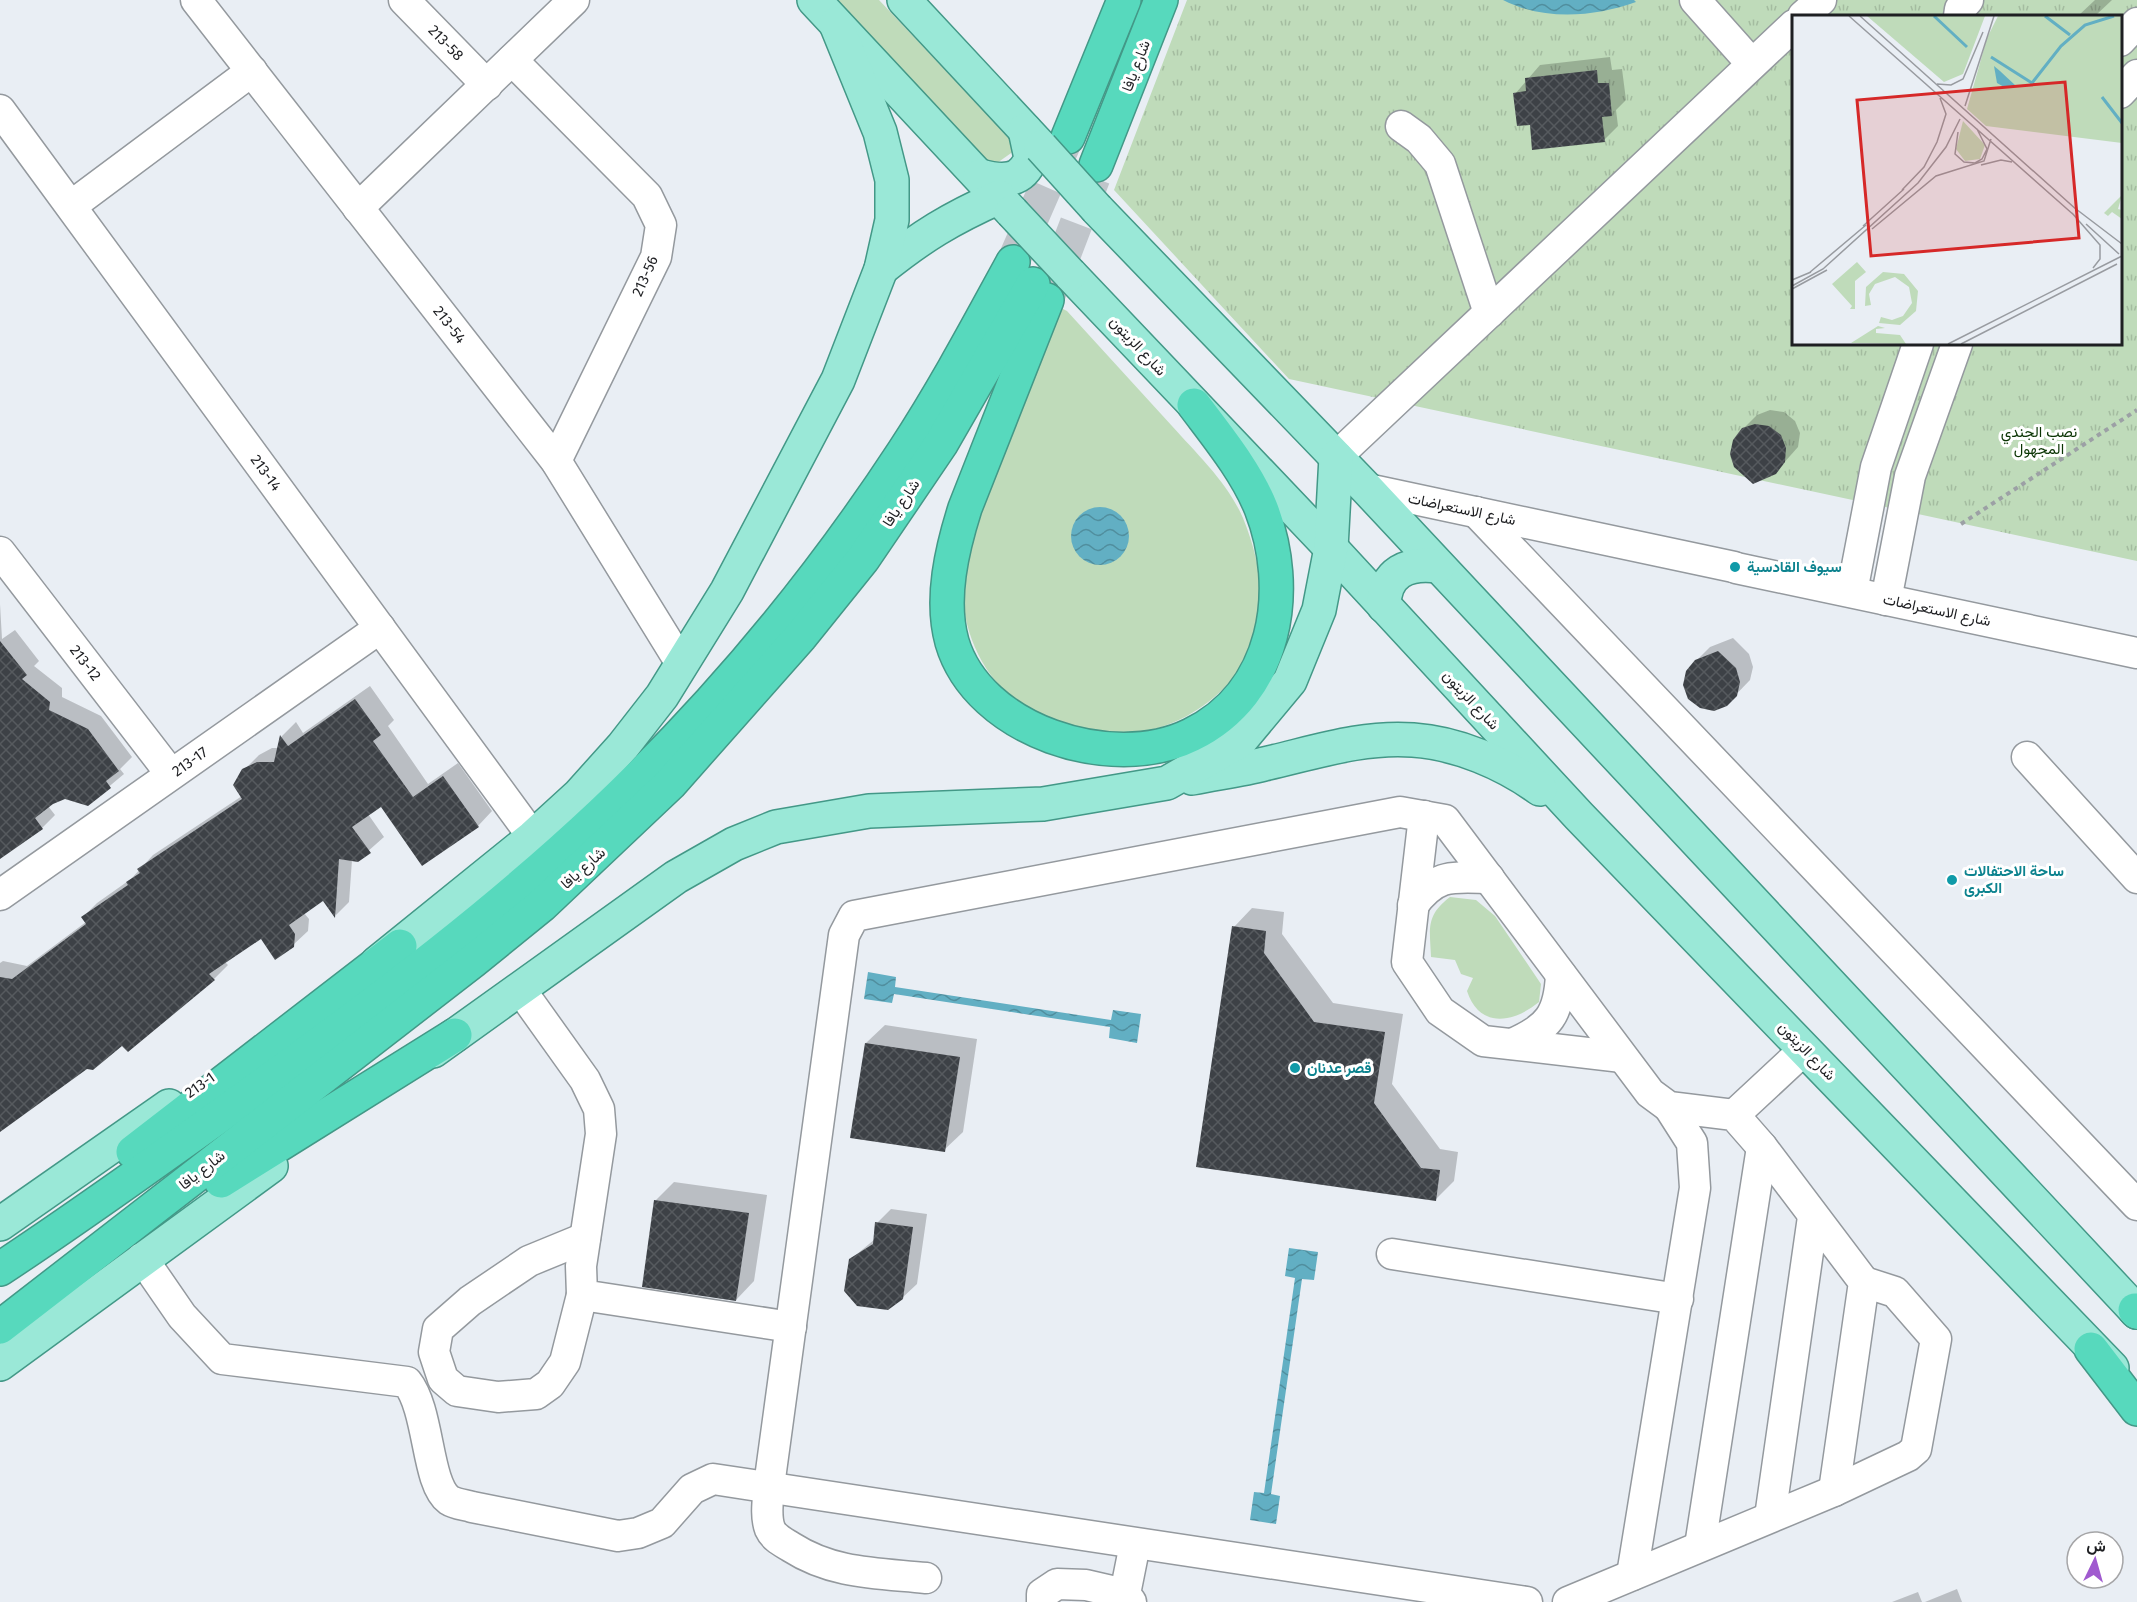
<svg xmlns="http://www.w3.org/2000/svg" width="2137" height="1602" font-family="'Fira Sans',Vazirmatn,sans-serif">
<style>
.green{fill:#bfdbba}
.park{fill:url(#park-tufts);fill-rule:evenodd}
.water{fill:url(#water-waves)}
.shadow{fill:#0003}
.building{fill:url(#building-cross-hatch)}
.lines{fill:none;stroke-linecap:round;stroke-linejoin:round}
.highway-tunnel{stroke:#c0c5ca;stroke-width:33;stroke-dasharray:33 16;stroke-linecap:butt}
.minor-casing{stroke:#94999e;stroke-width:33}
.major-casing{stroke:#439887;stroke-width:36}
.highway-casing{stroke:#439887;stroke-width:36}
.path{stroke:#9ca0a5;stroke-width:4;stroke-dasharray:4.5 4.5;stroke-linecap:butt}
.minor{stroke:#fff;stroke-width:30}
.major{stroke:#9ae8d7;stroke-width:33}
.highway{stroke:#57d9bd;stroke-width:33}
.major-bridge-casing{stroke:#439887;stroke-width:36;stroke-linecap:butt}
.major-bridge{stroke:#9ae8d7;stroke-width:33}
.culture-dot{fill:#0f9aa8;stroke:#fff;stroke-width:2}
.labels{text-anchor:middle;stroke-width:6;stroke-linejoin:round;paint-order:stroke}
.street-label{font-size:15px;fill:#1e1f22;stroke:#fff}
.park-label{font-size:15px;fill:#0a3403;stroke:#fff}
.culture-label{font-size:15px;font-weight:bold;fill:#0d838f;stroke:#fff;text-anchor:start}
.inset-river{fill:none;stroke:#62afc3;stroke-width:3}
.inset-road{fill:none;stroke:#989ba0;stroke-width:1.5}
.view{fill:#d62828;fill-opacity:0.15;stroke:#d62828;stroke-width:3}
.inset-edge{fill:none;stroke:#1e1f22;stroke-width:3}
</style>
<defs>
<pattern id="park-tufts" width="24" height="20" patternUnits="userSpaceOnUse" patternTransform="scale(1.5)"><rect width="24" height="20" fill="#bfdbba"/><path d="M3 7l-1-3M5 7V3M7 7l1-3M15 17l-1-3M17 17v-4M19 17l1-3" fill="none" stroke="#a4bca0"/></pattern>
<pattern id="water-waves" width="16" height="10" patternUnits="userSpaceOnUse" patternTransform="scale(1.5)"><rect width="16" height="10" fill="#62afc3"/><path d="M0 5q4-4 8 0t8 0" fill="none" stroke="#508e9e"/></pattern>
<pattern id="building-cross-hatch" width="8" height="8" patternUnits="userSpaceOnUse" patternTransform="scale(1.5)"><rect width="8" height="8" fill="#3d4146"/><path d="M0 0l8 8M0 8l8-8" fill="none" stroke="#565a5e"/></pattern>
</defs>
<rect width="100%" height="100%" fill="#e9eef4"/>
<g class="green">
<polygon points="834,0 879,0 1015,144 1014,151 997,163 988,164"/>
<path d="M1063 309 1067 311C1102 349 1137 388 1172 426 1197 454 1228 483 1243 518 1254 545 1262 576 1261 605 1258 682 1181 739 1107 734 1086 733 1069 726 1049 717 1039 713 1027 710 1019 704 985 678 964 636 963 594 961 545 985 495 1003 450 1021 404 1039 357 1058 311Z"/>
<path d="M1450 897 1476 900 1495 916 1541 984 1539 1002C1512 1024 1479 1028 1467 991L1473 978 1461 974 1455 960 1431 957C1430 929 1425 916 1450 897Z"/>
</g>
<path class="park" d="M1187 0H2137V561L1289 379 1114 190ZM1794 16H2120V344H1794Z"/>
<g class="water">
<path d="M1503 0H1634L1636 2C1594 17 1544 21 1503 0Z"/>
<circle cx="1100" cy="536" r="29"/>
<polygon points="868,972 896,977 895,987 1111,1020 1113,1010 1141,1014 1137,1043 1109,1038 1110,1027 894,994 892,1003 864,999"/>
<polygon points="1289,1248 1318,1252 1314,1280 1302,1279 1271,1494 1280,1496 1276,1524 1250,1520 1254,1492 1264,1493 1295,1278 1285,1276"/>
</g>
<g class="shadow">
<polygon points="2095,0 2112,0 2095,16 2078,16"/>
<polygon points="1610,57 1612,70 1622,69 1626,100 1616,110 1618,126 1604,140 1531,124 1515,94 1540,65"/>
<polygon points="1770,410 1784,412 1795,421 1800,433 1798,447 1775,473 1743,429 1757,415"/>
<polygon points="0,604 2,639 15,630 39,661 34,666 62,688 62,697 101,716 132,757 120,769 124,774 88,804 65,797 48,806 55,815 42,828 0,857"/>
<polygon points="1733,638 1749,654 1753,667 1750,680 1726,705 1696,661 1710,647"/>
<polygon points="370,686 394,720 388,726 428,784 458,763 492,811 478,826 381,805 368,814 384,837 358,860 352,860 349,902 336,915 323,899 304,913 309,919 308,931 293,945 261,937 225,962 228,965 214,979 0,1126 0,963 3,961 27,966 86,922 83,917 97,903 131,879 153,855 242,796 244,770 259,755 272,748 279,748 282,736 296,722 303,733"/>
<polygon points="1252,908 1284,912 1282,934 1333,1003 1403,1014 1392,1084 1440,1149 1458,1152 1454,1181 1435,1200 1234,927"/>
<polygon points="885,1025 977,1039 963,1132 944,1150 866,1043"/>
<polygon points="674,1182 767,1195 754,1281 736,1300 656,1200"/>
<polygon points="891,1209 927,1214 917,1284 902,1298 850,1260 875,1239 877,1223"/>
<polygon points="1957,1589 1962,1602 1925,1602"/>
<polygon points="1918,1592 1922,1602 1892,1602"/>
</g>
<g class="building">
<polygon points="1597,70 1598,83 1609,83 1612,116 1602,117 1605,142 1532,150 1530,125 1517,126 1513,93 1526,91 1525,78"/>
<polygon points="1755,424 1769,426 1781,435 1786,448 1785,462 1776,474 1753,484 1734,467 1730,454 1733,440 1742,428"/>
<polygon points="0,641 27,675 22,679 50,702 49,710 88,729 119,771 106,781 111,788 88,806 65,799 53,804 35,818 43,829 0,859"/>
<polygon points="1718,651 1736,668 1740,682 1737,696 1727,706 1714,711 1700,708 1688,699 1683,685 1686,671 1695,660"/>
<polygon points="355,699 381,735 373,741 413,797 443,776 479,827 422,866 381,807 352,827 371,853 358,862 339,859 335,918 323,901 289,925 295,934 294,947 275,960 261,939 209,974 215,980 128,1052 122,1046 93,1070 87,1069 0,1132 0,977 12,979 86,924 81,917 128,885 126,882 140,873 137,869 242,799 233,785 242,769 257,762 274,762 280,735 288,746"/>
<polygon points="1232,926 1266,931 1264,953 1314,1022 1385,1032 1374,1103 1421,1168 1440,1170 1436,1201 1196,1167"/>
<polygon points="865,1043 960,1057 945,1152 850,1138"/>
<polygon points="654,1200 749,1213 736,1301 642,1287"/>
<polygon points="875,1222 913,1227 903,1299 888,1310 857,1306 844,1291 849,1259 873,1244"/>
</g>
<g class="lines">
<g class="highway-tunnel">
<polyline points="1013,262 1067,138"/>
<polyline points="1047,300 1096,172"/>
</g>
<defs>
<g id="minor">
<path id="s1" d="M196 0 556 461 682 665"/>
<path id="s2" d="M404 0 487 85"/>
<polyline points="1695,0 1752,64"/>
<polyline points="1803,16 1821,0"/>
<polyline points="1959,16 1960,9 1968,0"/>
<polyline points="2120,41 2137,23"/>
<polyline points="512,60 647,196 661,225 656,257 556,461"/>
<polyline points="2120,93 2137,75"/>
<path id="s3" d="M0 110 533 837"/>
<polyline points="1401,126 1419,139 1440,164 1489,313"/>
<polyline points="71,206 252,71"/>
<polyline points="358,208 574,0"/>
<polyline points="1336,457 1794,25"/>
<polyline points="1367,489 1734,567"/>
<polyline points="1476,512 2137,1205"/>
<path id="s4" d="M0 552 171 774"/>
<polyline points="1736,568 2137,653"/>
<polyline points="1852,592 1876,467 1918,344"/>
<polyline points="1886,600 1910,476 1957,344"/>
<polyline points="2027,757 2137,878"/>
<polyline points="1424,816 1407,962 1440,1011 1483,1041 1622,1057"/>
<path id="s5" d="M0 895 380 628"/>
<path d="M1413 905C1437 873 1452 877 1489 878"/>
<polyline points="520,989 585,1080 599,1109 601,1134 581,1266 582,1295 791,1327"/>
<path d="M1512 1044C1549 1028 1559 1014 1561 975"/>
<polyline points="1734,1115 1805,1049"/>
<polyline points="1392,1254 1678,1299"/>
<path d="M142 1258 182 1316 222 1359 407 1382C430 1411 426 1483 449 1500 455 1504 466 1505 472 1507L618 1536 638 1533 662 1523 692 1489 713 1479 1527 1602"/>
<polyline points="582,1295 565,1362 550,1384 536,1394 498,1397 457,1391 443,1379 434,1352 438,1329 470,1301 529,1261 585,1238"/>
<polyline points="1770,1517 1813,1217"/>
<polyline points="1700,1546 1762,1147"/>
<polyline points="1632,1575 1695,1188 1692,1143 1669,1107"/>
<path d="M926 1578C877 1573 833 1574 791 1547 783 1542 774 1538 770 1529 765 1516 768 1499 769 1486L844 935 854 916 1400 812 1445 820 1650 1093 1669 1107 1734 1115 1762 1147 1864 1282 1834 1491"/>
<polyline points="1042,1602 1042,1594 1057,1584 1086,1585 1125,1594"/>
<polyline points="1131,1602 1125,1594 1135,1544"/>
<polyline points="1568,1602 1834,1491 1908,1456 1916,1449 1936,1339 1895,1292 1864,1282"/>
</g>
<g id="major">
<polyline points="814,0 1012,212"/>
<polyline points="904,0 1041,147"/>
<path d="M980 176C1002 182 1022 183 1031 158L1025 130"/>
<polyline points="1097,209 1367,489 2137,1312"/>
<path d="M881 269C922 236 950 219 999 197"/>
<polyline points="1070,274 1331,548 1579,816 2112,1368"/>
<path d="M1384 606C1384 572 1408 562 1438 566"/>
<path d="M1192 778C1216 773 1241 770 1264 764 1313 753 1363 736 1413 740 1457 743 1504 763 1540 789"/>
<polyline points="377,963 533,837 579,795 623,746 662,696 727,591 838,380 881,269 892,220 892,180 880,132 836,24"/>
<polyline points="433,1051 676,877 734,844 776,827 869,811 1043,804 1167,783 1240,741 1290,681 1319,610 1331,548 1336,457"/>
<polyline points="0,1224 169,1106"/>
<polyline points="0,1364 271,1166"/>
</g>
<g id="highway">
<polyline points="1068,137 1124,0"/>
<polyline points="1096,165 1161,0"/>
<path d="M1047 300 965 508C952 549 940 599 952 642 978 731 1112 774 1191 735 1277 693 1293 590 1261 508 1246 471 1218 437 1194 405"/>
<polyline points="133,1152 400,946"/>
<polyline points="221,1181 455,1035"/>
<path d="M0 1269C91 1209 179 1145 268 1081 383 998 498 911 602 813 715 706 819 581 904 451 944 390 978 326 1013 262"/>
<polyline points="2135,1310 2137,1312"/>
<polyline points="0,1327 473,961 542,905 670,784 801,636 863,559 941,444 1033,284"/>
<polyline points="2091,1349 2137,1409"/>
</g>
</defs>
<use href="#minor" class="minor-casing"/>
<use href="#major" class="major-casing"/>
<use href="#highway" class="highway-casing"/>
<polyline class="path" points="1961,524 2137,410"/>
<use href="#minor" class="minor"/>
<use href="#major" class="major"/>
<use href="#highway" class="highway"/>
<defs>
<g id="major-bridge">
<polyline points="1041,147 1097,209"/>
<polyline points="1012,212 1070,274"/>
</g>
</defs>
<use href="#major-bridge" class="major-bridge-casing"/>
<use href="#major-bridge" class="major-bridge"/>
</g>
<g class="culture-dot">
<circle cx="1735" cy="567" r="6"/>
<circle cx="1952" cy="880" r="6"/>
<circle cx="1295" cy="1068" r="6"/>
</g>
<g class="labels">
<g class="street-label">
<text dy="5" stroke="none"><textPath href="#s2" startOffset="60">213-58</textPath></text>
<text transform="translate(1136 66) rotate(-69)" y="5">شارع يافا</text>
<text transform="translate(645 276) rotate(-66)" y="5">213-56</text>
<text dy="5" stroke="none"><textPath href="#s1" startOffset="412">213-54</textPath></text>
<text transform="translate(1138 346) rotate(47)" y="5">شارع الزيتون</text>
<text dy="5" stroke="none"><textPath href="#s3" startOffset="450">213-14</textPath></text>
<text transform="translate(901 503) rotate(-56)" y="5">شارع يافا</text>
<text transform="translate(1462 509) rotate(12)" y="5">شارع الاستعراضات</text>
<text transform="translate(1937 610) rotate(12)" y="5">شارع الاستعراضات</text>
<text dy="5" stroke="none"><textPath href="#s4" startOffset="140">213-12</textPath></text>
<text transform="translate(1471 700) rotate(47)" y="5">شارع الزيتون</text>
<text dy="5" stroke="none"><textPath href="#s5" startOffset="232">213-17</textPath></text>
<text transform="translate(583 868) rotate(-42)" y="5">شارع يافا</text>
<text transform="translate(1807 1051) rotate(46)" y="5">شارع الزيتون</text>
<text transform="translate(200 1085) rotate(-35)" y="5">213-1</text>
<text transform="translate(202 1170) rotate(-38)" y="5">شارع يافا</text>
</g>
<g class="park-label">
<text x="2039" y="437">نصب الجندي<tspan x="2039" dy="17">المجهول</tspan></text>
</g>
<g class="culture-label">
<text x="1747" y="572">سيوف القادسية</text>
<text x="1964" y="876">ساحة الاحتفالات<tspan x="1964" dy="17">الكبرى</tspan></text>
<text x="1307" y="1073">قصر عدنان</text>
</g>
</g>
<g transform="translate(1792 15)">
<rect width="330" height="330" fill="#e9eef4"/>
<path d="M171 106 193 130 188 144 173 146 164 134ZM330 180 326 194 330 195V204L320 197 316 201 312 198ZM65 247 74 257 63 266V294H58L60 291 40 269ZM91 257 112 259 126 276 124 296 108 310 87 308 89 302 100 305 111 301 120 288 117 272 103 262 83 269 77 279 79 290 73 291 74 272ZM86 311 93 313 84 314V318L108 320 114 329 59 328Z" fill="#bfdbba"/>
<path d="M75 1H193L171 59 152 67ZM206 1H330V128L194 111 175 94 195 23Z" fill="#bfdbba"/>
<path d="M202 51 208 56 224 71 214 73 205 68Z" fill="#62afc3"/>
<path class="inset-river" d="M142 1 175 32M253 1 278 20M199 42 240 68 269 31 293 10 322 1M310 82 330 108"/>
<path class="inset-road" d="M57 1 283 201M68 1 286 196M145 69 159 70 171 64 191 17M173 91 202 1M166 117 163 139 172 147 183 148 190 144 195 134 185 114M189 150 209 145 220 147M110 175 132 152 145 127 154 99 148 83M284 194 330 229M280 198 308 230V244L301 253M294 209 327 239M71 211 112 174M80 214 144 161 192 146 199 124M17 258 74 210M0 265 19 257M0 271 31 254 126 168 154 132 168 104M0 274 35 255M156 329 330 241M169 329 325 249"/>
<path class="view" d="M273 67 287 223 79 241 65 85Z"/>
<rect width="330" height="330" class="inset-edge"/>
</g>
<g transform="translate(2095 1560) rotate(5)"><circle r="28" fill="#ffffff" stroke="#a5a5a7" stroke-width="1.5"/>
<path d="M0-4.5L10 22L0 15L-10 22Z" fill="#a05acf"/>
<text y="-9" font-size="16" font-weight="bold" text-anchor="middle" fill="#1e1f22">ش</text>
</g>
</svg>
